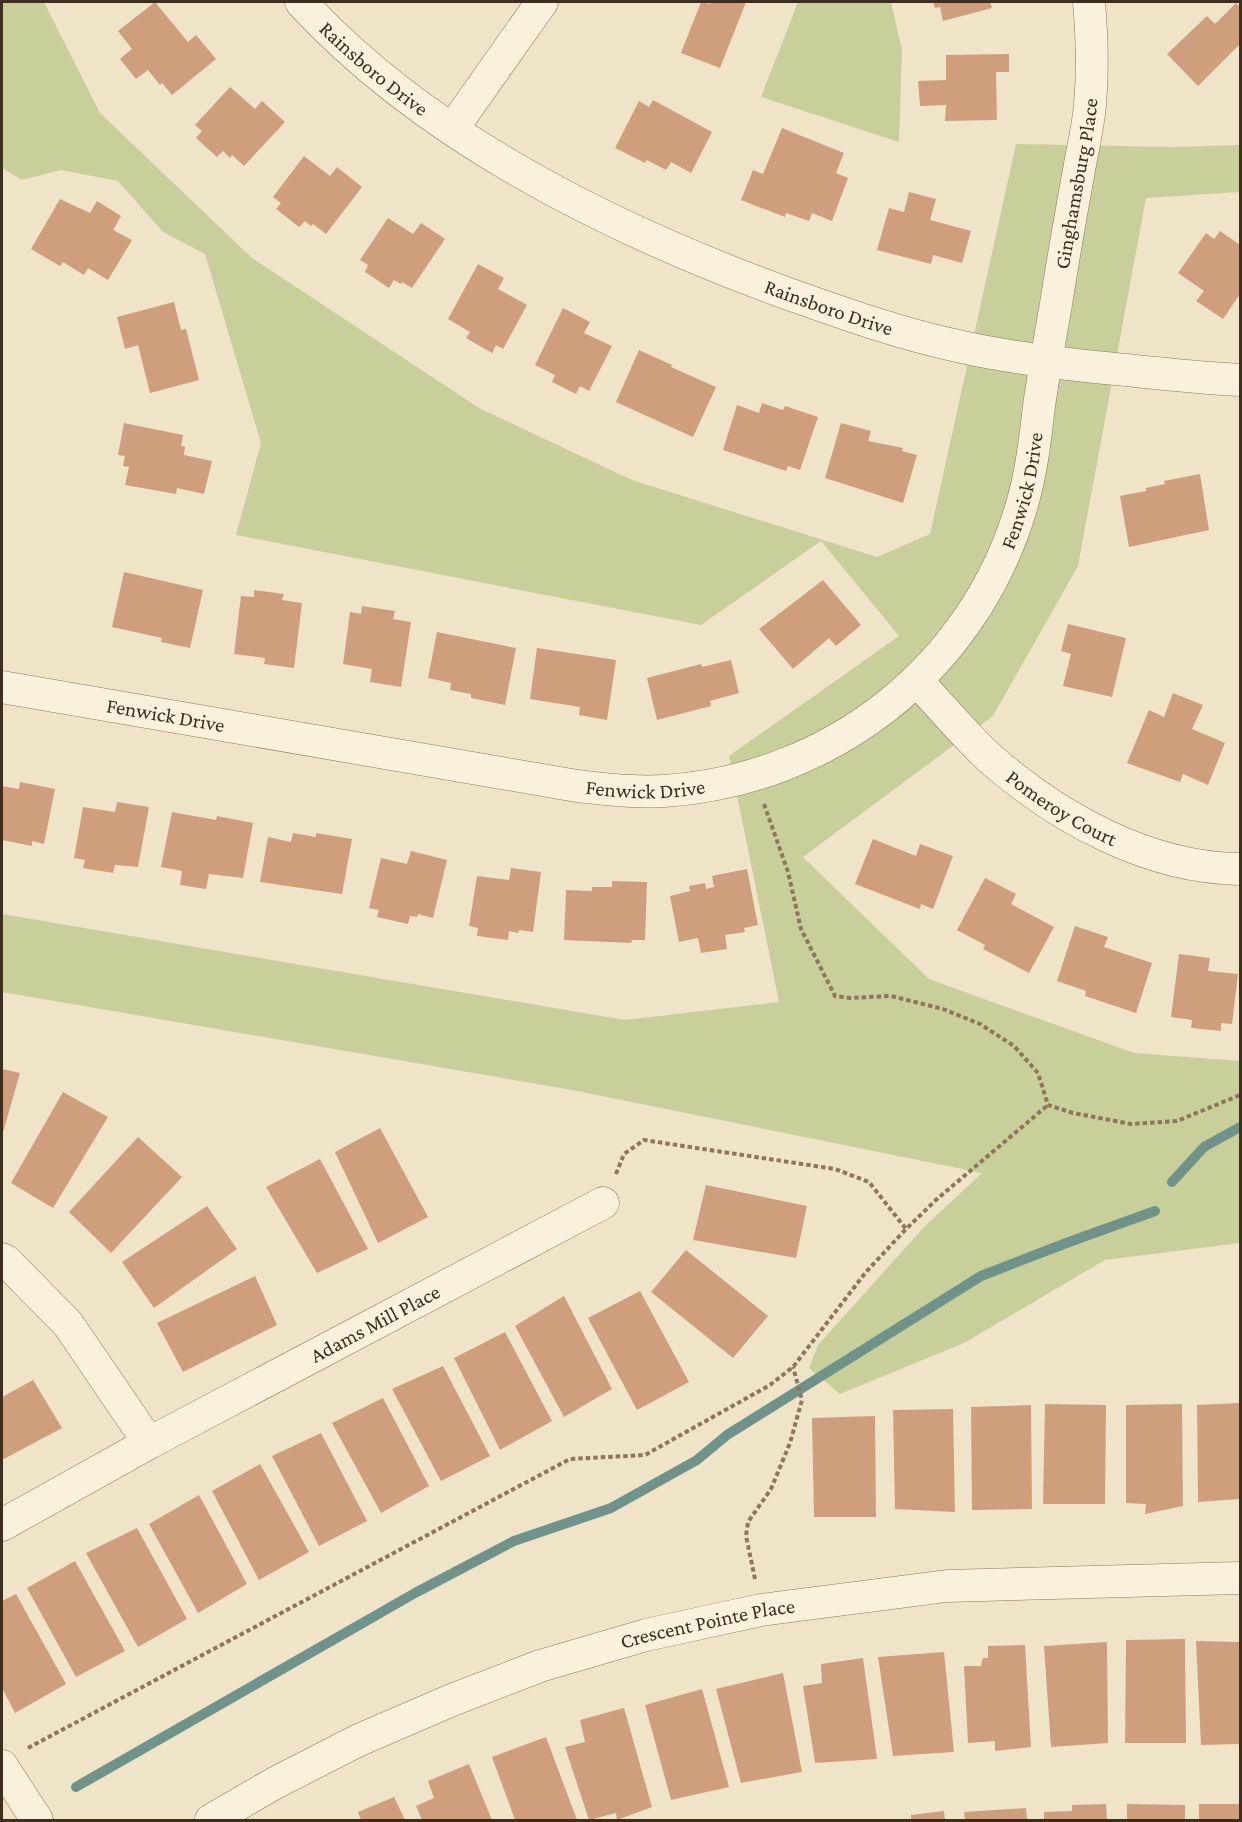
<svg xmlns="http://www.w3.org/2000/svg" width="1242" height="1822" font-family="'Crimson Pro',serif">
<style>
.green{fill:#c9cf9b}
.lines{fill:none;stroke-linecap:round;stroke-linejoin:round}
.stream{stroke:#6f938a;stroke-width:10}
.building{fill:#cf9f7d}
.minor-casing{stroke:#8d765c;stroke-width:33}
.path{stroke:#8d765c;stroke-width:4;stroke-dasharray:4.5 3;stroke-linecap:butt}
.minor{stroke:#faf1dc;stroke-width:32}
.labels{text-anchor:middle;stroke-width:5;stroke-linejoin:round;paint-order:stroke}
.street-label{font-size:21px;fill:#3d2e20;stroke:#f7eed8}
</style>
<rect width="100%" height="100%" fill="#f0e4c8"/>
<g class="green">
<polygon points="2,2 44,2 100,113 252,258 479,408 632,480 877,557 930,534 1016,144 1172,147 1240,145 1240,192 1146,198 1078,566 993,716 803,857 929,979 1134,1053 1240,1061 1240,1243 1105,1260 964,1343 840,1394 809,1368 818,1345 924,1227 982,1173 572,1090 2,992 2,914 625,1020 779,1002 729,756 899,636 821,541 701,625 236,535 261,443 205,254 163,232 118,181 61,170 22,180 2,168"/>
<polygon points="798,2 891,2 902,50 899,142 761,97"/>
</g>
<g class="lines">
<g class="stream">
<polyline points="1172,1182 1204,1147 1240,1127"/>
<polyline points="76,1787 415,1593 514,1541 611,1508 697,1460 727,1435 981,1276 1069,1242 1155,1211"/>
</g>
</g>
<g class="building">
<polygon points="155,2 188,42 196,35 216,59 172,95 162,83 160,85 148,70 136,79 120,59 132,49 118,31"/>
<polygon points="701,2 710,4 710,2 746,2 720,68 681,53"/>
<polygon points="933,2 990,2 992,8 943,21 940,7 935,8"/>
<polygon points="1236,3 1240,7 1240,44 1198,86 1167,54 1207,16 1215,24"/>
<polygon points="1009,54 1009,72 996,72 997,120 945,121 946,105 920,106 918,81 946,80 946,55"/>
<polygon points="230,87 255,109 262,101 285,122 244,166 232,155 230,158 223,151 217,157 196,138 202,131 195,125"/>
<polygon points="653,100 712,132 691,173 671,162 666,170 647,160 645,163 615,148 639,101 649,107"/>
<polygon points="782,128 844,153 836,173 848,178 832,221 812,213 809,221 786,213 785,217 741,200 753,170 763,174"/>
<polygon points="304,156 330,176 337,167 362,187 326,234 313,224 311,226 305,221 299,227 276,209 281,203 273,197"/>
<polygon points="909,192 936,199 930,220 971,231 962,263 933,255 931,264 877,250 889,208 904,212"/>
<polygon points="60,199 90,213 97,201 121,216 113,230 132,240 108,280 88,268 84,275 63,262 60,266 31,249"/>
<polygon points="388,218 413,234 421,223 445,239 412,288 402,282 401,284 394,280 389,288 365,272 368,265 360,260"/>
<polygon points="1220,231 1240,245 1240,294 1223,319 1196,301 1204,291 1178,273 1206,233 1214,239"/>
<polygon points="478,264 504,278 498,289 527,305 503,349 496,345 492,353 466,338 470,332 448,319"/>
<polygon points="174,302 181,330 186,329 199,380 150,393 138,345 125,349 117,317"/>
<polygon points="563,308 590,322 584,333 612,346 589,391 580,386 576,394 552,382 555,375 535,365"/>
<polygon points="639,350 672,365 671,367 716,387 693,437 616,402"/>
<polygon points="762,403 783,410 785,406 818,417 800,470 788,466 786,471 723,450 737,405 759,413"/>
<polygon points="124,423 183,435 181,446 185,447 184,455 212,461 204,494 177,488 176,494 125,485 129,467 123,466 125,456 118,455"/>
<polygon points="841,423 871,431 868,441 903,448 902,451 917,455 903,503 825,478"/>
<polygon points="1200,474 1209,530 1129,547 1120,496 1146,491 1146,488 1165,484 1164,481"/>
<polygon points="124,572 203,590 190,648 161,642 162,638 112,627"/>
<polygon points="823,580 861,625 836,646 829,638 793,669 759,629"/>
<polygon points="254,590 284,594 282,600 302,603 294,668 264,664 265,658 234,654 241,596 254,597"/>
<polygon points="362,606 395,611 393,619 411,622 401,687 370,682 372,669 343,664 350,612 361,614"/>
<polygon points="1068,624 1126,638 1112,697 1063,686 1071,654 1061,651"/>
<polygon points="437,632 516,648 505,705 471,698 471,694 450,690 451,683 428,678"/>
<polygon points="537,648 616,660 607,720 579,715 580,707 530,699"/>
<polygon points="731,660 739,693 710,701 711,706 657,720 647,678 701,664 702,667"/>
<polygon points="1173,693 1203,705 1192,729 1225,743 1208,785 1183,774 1180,782 1127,763 1149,710 1164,717"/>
<polygon points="20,782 55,789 44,844 32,841 32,846 2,840 2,786 19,789"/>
<polygon points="117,802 149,807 138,867 115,865 113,873 83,868 85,860 74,858 83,807 115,812"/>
<polygon points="172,812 216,820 217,816 253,823 243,878 209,874 206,889 180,885 182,871 161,867"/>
<polygon points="293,833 316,837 316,833 352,839 342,894 260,882 268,837 291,842"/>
<polygon points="873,839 916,856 920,844 953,856 933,909 921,904 920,909 855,884"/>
<polygon points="411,851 447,860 433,918 418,914 417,917 410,916 408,924 377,917 379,910 369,908 381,858 407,864"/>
<polygon points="511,868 541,872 533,932 519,930 518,933 509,931 508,940 477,936 478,928 469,926 477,876 509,880"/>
<polygon points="747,869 758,925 744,928 745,932 725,935 727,949 701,953 698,938 679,942 670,896 690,891 689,886 705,883 706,889 714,887 712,876"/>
<polygon points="985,878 1016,894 1011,904 1054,927 1029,973 983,949 985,945 957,930"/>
<polygon points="612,881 647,882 645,940 632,940 631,943 564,940 566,890 592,891 592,887 612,887"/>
<polygon points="1075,926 1108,937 1104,947 1152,963 1136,1013 1085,996 1086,991 1057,981"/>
<polygon points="1179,954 1210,958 1208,971 1238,974 1232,1024 1221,1023 1221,1031 1191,1028 1192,1020 1171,1017"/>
<polygon points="2,1069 20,1073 2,1136"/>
<polygon points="63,1092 108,1117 53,1208 11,1183"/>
<polygon points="380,1128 428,1217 378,1243 335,1152"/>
<polygon points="138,1137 182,1177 111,1253 69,1212"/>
<polygon points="320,1159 368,1249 317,1273 266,1187"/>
<polygon points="706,1185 807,1206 796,1258 693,1240"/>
<polygon points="207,1206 237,1249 154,1308 122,1262"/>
<polygon points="686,1250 768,1316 733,1358 651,1292"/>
<polygon points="255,1276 277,1325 183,1372 157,1323"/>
<polygon points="640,1291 689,1382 637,1410 588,1318"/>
<polygon points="564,1296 612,1389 564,1417 515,1326"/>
<polygon points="505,1332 552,1421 500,1450 454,1358"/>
<polygon points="443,1366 490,1456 441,1481 392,1389"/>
<polygon points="33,1380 62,1428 2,1460 2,1397"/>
<polygon points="383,1398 429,1486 381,1513 332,1423"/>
<polygon points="1240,1403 1240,1499 1198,1502 1197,1405"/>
<polygon points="1045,1404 1106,1405 1105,1504 1043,1504"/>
<polygon points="1182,1404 1183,1506 1145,1514 1146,1504 1126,1503 1126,1405"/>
<polygon points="1031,1405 1032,1509 972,1510 971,1407"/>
<polygon points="953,1409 955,1512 895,1509 893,1410"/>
<polygon points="875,1416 876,1517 814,1517 812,1418"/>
<polygon points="321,1433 367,1521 319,1546 272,1456"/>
<polygon points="260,1464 309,1552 259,1580 212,1491"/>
<polygon points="199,1495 247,1584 198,1613 149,1524"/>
<polygon points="137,1528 187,1619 138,1647 86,1553"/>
<polygon points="75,1561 125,1651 76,1677 27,1588"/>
<polygon points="16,1594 66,1684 15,1713 2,1688 2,1601"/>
<polygon points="1185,1639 1186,1743 1125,1743 1126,1640"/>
<polygon points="1196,1641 1240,1642 1240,1744 1201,1745"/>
<polygon points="1107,1642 1108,1743 1051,1747 1044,1646"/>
<polygon points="1025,1645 1031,1747 995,1751 995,1741 968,1743 964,1666 981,1666 983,1658 988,1658 988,1646"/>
<polygon points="944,1652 954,1752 893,1756 878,1657"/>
<polygon points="863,1658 877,1759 815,1763 803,1686 822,1683 821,1664"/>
<polygon points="783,1673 802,1772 741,1783 716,1689"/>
<polygon points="702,1689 729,1787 671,1800 645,1705"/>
<polygon points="624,1708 652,1807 617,1820 616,1813 589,1820 565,1747 585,1742 580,1720"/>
<polygon points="546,1737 577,1820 515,1820 492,1757"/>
<polygon points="469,1764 492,1820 422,1820 416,1806 434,1798 428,1781"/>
<polygon points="394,1797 405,1820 361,1820 358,1812"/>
<polygon points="1106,1804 1107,1820 1044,1820 1044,1812 1072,1811 1072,1805"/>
<polygon points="1127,1804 1185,1805 1185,1820 1127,1820"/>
<rect x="1199" y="1804" width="41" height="16"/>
<polygon points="1026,1808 1027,1820 965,1820 964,1812"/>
<polygon points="944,1811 945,1820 911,1820 911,1815"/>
</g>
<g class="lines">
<defs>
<g id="minor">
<path id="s1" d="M301 2C426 138 611 229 783 292 842 313 900 334 962 347 1016 359 1071 365 1126 370 1164 374 1202 378 1240 380"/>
<polyline points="453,128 542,2"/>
<path id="s2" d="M917 681C942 707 966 737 993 761 1060 819 1149 868 1240 869"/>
<path id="s3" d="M2 687 577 786C606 789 635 793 664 791 831 780 973 669 1021 508 1031 475 1035 441 1039 406 1044 372 1050 338 1056 304 1063 259 1071 214 1079 170 1083 148 1088 127 1090 105 1093 71 1092 36 1089 2"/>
<polyline points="2,1259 6,1261 68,1324 149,1443"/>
<path id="s4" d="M2 1525 149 1443 603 1203"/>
<polyline points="2,1766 37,1820"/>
<path id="s5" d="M211 1820 275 1783 359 1740 452 1700 540 1666 646 1635 761 1610 947 1586 1240 1578"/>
</g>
</defs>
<use href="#minor" class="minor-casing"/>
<g class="path">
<polyline points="764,804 788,872 801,929 835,996 850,998 891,996 943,1009 980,1024 1014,1046 1038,1073 1048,1105 1073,1113 1131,1124 1177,1121 1240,1095"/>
<polyline points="616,1174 624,1154 644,1140 835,1169 869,1182 906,1229"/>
<polyline points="755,1579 746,1536 748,1522 771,1489 790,1443 802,1400 793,1367"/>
<polyline points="28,1748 570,1459 645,1455 770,1385 793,1367 866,1272 906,1229 937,1199 1048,1105"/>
</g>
<use href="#minor" class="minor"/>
</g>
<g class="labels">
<g class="street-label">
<text dy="7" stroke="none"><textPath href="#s1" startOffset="99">Rainsboro Drive</textPath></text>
<text dy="7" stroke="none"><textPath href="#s3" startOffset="1485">Ginghamsburg Place</textPath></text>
<text dy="7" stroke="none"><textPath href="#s1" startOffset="616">Rainsboro Drive</textPath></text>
<text dy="7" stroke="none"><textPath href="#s3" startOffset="1173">Fenwick Drive</textPath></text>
<text dy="7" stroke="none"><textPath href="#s3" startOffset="166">Fenwick Drive</textPath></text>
<text dy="7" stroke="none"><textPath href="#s3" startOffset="652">Fenwick Drive</textPath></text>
<text dy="7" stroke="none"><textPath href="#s2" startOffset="194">Pomeroy Court</textPath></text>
<text dy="7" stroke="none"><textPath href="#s4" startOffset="424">Adams Mill Place</textPath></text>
<text dy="7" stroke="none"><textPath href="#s5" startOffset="537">Crescent Pointe Place</textPath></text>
</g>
</g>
<rect width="1242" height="1822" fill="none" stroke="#3d2e20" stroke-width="6"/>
</svg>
